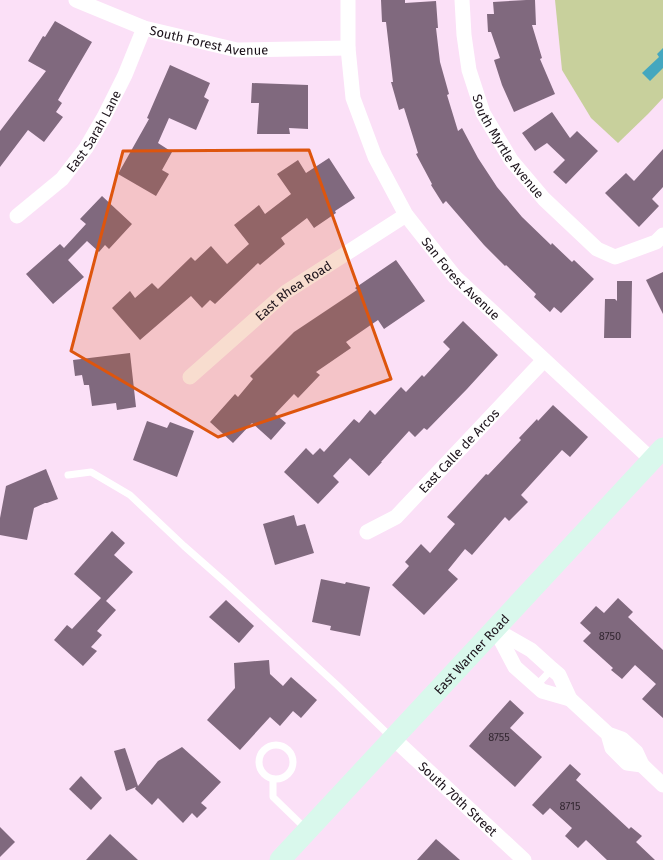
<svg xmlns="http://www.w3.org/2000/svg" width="663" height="860" font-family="'Fira Sans',sans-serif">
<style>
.green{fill:#c8d09c}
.water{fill:#44a7bf}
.building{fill:#80697e}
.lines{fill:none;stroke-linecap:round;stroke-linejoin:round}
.lane{stroke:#fff;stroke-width:7}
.street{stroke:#fff;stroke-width:15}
.secondary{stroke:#d9f8ec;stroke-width:21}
.marked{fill:#de550d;fill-opacity:0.2;stroke:#de550d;stroke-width:3;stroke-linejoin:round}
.labels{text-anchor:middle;stroke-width:3.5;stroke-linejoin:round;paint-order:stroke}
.number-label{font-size:11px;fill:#342833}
.street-label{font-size:13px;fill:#1b121a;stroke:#fef3fc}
</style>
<rect width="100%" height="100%" fill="#fbe0f7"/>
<polygon class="green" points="555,0 663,0 663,98 648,114 618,143 591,118 562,70"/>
<polygon class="water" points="663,48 663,68 650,81 642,73 659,57 657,54"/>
<g class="building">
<polygon points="381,0 405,0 405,3 436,1 438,28 436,28 440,62 449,94 447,95 458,131 462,128 478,158 497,187 522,217 551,245 552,243 572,262 574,260 594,279 561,313 554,307 550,312 534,297 536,294 506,265 505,266 484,245 446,201 443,204 431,185 432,184 416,154 418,153 404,108 399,110 391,82 393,82 386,22 382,22"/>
<polygon points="526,0 535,0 536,25 532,25 542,58 540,59 555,94 514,112 502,85 494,60 500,58 491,32 488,32 487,14 494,14 493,2"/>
<polygon points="55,21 92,42 58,100 62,103 56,112 63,117 44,142 28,130 0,167 0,131 46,71 28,61 43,36 45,37"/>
<polygon points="170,65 210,83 204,97 209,100 196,130 169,118 158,143 172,152 162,170 169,174 156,196 118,174 149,119 147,118"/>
<polygon points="252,83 308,85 308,129 289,128 290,134 257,134 259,103 251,103"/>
<polygon points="552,112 570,138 577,131 598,151 566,184 553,172 565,160 547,143 535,151 522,133"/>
<polygon points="663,149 663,187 652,199 659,206 639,227 605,193 626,173 634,181"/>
<polygon points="329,158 355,198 335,211 336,213 314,228 307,218 281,238 285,244 260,265 258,263 215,304 210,300 202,308 191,296 140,340 112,308 130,291 135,298 152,283 158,289 191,257 195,261 211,246 227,264 249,244 234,225 259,205 265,214 291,194 277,174 298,160 306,173"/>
<polygon points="102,196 132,224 109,249 105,245 99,252 87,241 68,260 84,277 53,304 26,274 60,244 64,248 86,224 80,219"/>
<polygon points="396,260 425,301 384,329 378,320 346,342 351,348 316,372 320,375 298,398 294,394 275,414 286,423 271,440 252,423 233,443 210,422 235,394 238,397 253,379 250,376 294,332 357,290 355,288"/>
<polygon points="663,272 663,314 646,280"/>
<polygon points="617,281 632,281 631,338 604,338 605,299 615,299 617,301"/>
<polygon points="463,321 498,355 467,389 427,430 424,428 415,437 409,431 381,462 382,462 369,476 350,458 333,476 339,482 318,504 284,472 306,448 313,455 320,448 324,452 354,419 359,423 370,410 375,415 401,387 406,392 422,375 424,377 450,349 443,342"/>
<polygon points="130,353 136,407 117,410 116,403 92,406 89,385 84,385 82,375 75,376 73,360"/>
<polygon points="553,405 588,437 570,457 562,450 521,495 528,502 509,521 505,517 472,555 465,549 448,570 458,579 424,615 392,585 409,566 405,562 421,544 430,553 455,524 447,517 486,474 488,475 521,440 519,438 537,419 538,421"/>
<polygon points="147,421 167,428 170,422 194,431 177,477 133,460"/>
<polygon points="46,469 58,499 47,503 45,503 34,508 27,540 0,535 0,518 6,486"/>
<polygon points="294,515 297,526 305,524 314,553 275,565 263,524"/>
<polygon points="112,531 125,543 114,555 133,572 106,601 116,610 97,631 102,635 91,647 97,651 83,666 54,640 67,625 72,629 101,598 74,574"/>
<polygon points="321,579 345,584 346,582 370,587 360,636 330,630 331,626 312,622"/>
<polygon points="618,598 633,612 628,617 663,650 663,718 642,699 656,684 635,665 622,679 611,670 613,668 583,641 591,633 580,623 596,606 604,613"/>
<polygon points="226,600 254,626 239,643 209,617"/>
<polygon points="269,660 270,674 283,686 291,677 317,700 301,718 293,711 280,726 270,717 240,750 207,720 235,688 234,663"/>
<polygon points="510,700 524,713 510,728 542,757 515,787 469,746"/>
<polygon points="182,747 221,782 201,803 207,808 197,818 192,813 183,823 158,798 152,805 135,789 136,787 126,791 114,751 125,748 138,786 158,761"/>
<polygon points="570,764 581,774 576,780 629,829 631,827 642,836 636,842 655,860 607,860 586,840 578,848 565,836 572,828 550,808 543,815 532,805"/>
<polygon points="81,776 102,798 91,810 69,789"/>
<polygon points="0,827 15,842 0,857"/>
<polygon points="110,834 138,860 86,860"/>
<polygon points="436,839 460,860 417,860"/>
</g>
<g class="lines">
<g class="lane">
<polyline points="68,475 91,472 130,495 184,546 226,583 337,685 391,737"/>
<polyline points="536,686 552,669"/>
<circle cx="276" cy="762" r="17"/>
<polyline points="273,779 273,797 306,829"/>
</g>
<g class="street">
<path id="s1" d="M76 0 144 28 237 50 348 48"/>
<path id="s2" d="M348 0V48L353 98 375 157 406 215 455 277 652 460"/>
<path id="s3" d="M462 0 464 35 469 70 483 113 511 160 544 199 597 249 615 257 656 242 663 235"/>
<path id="s4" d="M17 216 62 179 86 148 104 117 125 75 144 28"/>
<path id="s5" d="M190 377 286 292 406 215"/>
<path id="s6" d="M367 532 396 517 544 360"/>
<polyline points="494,629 531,650 552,669 559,675 570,699 608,734 622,739 636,752 642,765 627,763 612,748 608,734"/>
<polyline points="495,629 515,667 542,691 570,699"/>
<path id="s7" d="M393 738 524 860"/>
<polyline points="642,765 663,785"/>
</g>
<path class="secondary" id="s8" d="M280 860 663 448"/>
</g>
<path class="marked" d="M309 150 391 379 218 437 71 351 123 151Z"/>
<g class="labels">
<g class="number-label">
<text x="610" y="640">8750</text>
<text x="499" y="741">8755</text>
<text x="570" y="810">8715</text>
</g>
<g class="street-label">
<text dy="5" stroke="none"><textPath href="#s1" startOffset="140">South Forest Avenue</textPath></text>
<text dy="5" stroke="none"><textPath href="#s4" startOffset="116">East Sarah Lane</textPath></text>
<text dy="5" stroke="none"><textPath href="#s3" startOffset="157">South Myrtle Avenue</textPath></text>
<text dy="5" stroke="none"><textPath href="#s2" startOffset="311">San Forest Avenue</textPath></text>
<text dy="5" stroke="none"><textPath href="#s5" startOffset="135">East Rhea Road</textPath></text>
<text dy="5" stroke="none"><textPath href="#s6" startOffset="124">East Calle de Arcos</textPath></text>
<text dy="5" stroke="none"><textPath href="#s8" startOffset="281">East Warner Road</textPath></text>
<text dy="5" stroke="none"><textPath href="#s7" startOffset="89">South 70th Street</textPath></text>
</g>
</g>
</svg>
